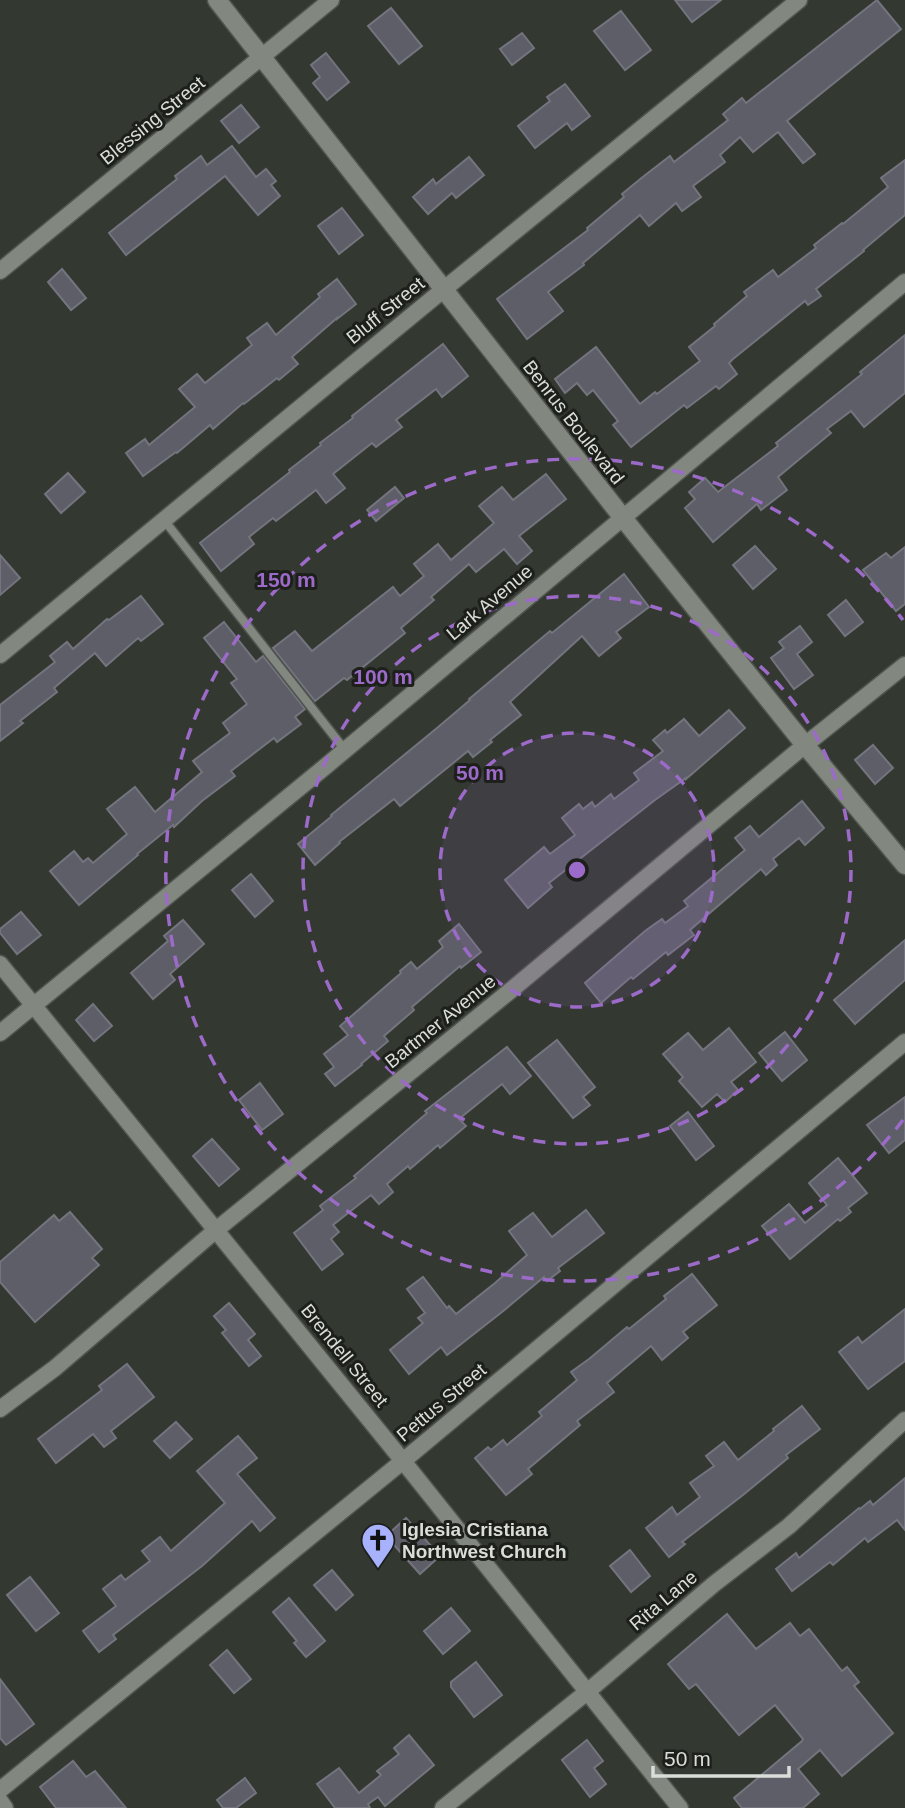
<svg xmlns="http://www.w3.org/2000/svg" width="905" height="1808" font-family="Arial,sans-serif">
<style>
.building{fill:#5d5e67;stroke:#73747e;stroke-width:2}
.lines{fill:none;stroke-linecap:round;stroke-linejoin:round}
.service-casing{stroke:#50554f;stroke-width:11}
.minor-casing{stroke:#50554f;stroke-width:19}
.tertiary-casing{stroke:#50554f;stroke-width:21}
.service{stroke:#82877f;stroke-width:8}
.minor{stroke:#82877f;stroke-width:16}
.tertiary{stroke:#82877f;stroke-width:18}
.ring{fill:none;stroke:#9c6ac8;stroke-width:3.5;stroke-dasharray:12 9}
.labels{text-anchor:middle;stroke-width:6;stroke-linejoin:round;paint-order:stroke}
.street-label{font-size:19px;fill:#daded9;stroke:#1d1f1b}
.poi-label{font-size:19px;font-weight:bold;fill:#daded9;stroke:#1d1f1b;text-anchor:start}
.centre{fill:#9c6ac8;stroke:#1d1f1b;stroke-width:3.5}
.ring-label{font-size:21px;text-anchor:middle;font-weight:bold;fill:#9c6ac8;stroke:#1d1f1b;stroke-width:6;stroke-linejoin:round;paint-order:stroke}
</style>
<rect width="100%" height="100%" fill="#333831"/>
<g class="building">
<polygon points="675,0 721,0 692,22"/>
<polygon points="877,0 901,29 787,121 815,154 803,163 778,132 753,152 740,137 720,155 725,162 693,186 701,197 682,211 676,203 649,226 640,215 583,263 584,265 548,292 563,311 527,339 497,299 588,230 587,228 624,197 622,194 644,176 670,156 674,162 728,120 723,114 742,98 746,103"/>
<polygon points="391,8 422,46 399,64 368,26"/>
<polygon points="621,11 651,50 625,70 594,31"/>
<polygon points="522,33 534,48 512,65 500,49"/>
<polygon points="326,53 349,82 327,100 313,83 320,77 311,65"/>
<polygon points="565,84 590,116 572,130 567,123 535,148 518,126 550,101 547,97"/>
<polygon points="241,105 259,127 239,143 221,121"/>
<polygon points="232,146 256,177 266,169 276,181 271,185 280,196 258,215 225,176 126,255 109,233 177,179 175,176 201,156 207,165"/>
<polygon points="469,157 484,175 456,198 452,193 428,214 413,197 433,179 436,184"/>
<polygon points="905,160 905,215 863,250 864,251 816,289 821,296 808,305 805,301 733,359 729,363 737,374 719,389 716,386 687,408 684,405 631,447 613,425 618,421 593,390 587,395 577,383 565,393 555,379 596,347 640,404 655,392 657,394 700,361 689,347 715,326 714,324 747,296 744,292 773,270 778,277 816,248 814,245 842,223 843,224 888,187 881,178"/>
<polygon points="342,208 363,235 339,254 318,226"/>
<polygon points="62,269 86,298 71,310 48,282"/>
<polygon points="337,279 356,304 337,319 337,318 292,357 298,364 279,380 277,378 244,404 243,403 213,429 210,425 177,453 176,452 143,476 126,453 145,439 149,445 195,407 179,389 197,374 205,383 252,345 247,338 267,323 276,335 320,297 318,294"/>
<polygon points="905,335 905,393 864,427 851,411 827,429 831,433 778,477 787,490 761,510 757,504 713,542 685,508 695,499 689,492 705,478 718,492 778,446 776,443 862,374 860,372"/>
<polygon points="443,344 468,376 442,397 436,389 396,420 402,427 376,447 372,443 333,474 345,488 326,503 316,490 276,521 273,518 249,537 254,544 221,571 200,543 290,472 289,470 321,445 320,443 353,418 352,416"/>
<polygon points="68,473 85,492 61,513 45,494"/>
<polygon points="546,474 566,499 519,536 532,551 517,564 504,549 476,572 469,564 431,597 434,600 401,628 405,633 347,680 344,678 315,701 273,648 295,631 312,651 393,587 400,596 424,576 414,564 438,544 451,560 494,523 479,506 502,487 513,500"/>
<polygon points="395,487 404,498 376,521 367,510"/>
<polygon points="755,546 776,569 753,589 733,565"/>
<polygon points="905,547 905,604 896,611 863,570 886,553 891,558"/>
<polygon points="0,555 20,578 0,595"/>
<polygon points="624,574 649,607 616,632 621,638 599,656 582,636 510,702 521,715 490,740 492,742 473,757 468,751 400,806 394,799 339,842 340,843 315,865 298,844 332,816 331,815 437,728 470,700 469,699 550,631 552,633"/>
<polygon points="141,596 163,624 141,641 138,638 106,666 95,653 54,688 57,692 20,721 23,723 0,741 0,705 55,662 50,656 67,642 73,649 107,619 109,620"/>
<polygon points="846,600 863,622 845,636 828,615"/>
<polygon points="224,622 256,662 263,656 305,709 295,717 301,724 277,742 274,738 231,771 235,776 202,801 174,827 173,825 137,854 138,855 79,905 50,871 74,851 83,862 88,858 93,863 127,834 107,809 135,787 155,812 202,772 193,761 230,733 223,723 247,704 231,683 237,679 204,638"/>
<polygon points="800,626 812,642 797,654 813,675 794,689 771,658 784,648 779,642"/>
<polygon points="729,710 745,728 686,779 686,778 655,800 549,883 552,887 528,908 505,880 544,847 550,854 575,835 562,818 579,804 583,809 592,802 595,807 611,794 614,799 639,780 634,773 663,751 653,740 665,730 667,733 684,719 699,736"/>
<polygon points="873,745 893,768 875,784 855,760"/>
<polygon points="802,801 824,828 805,845 799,838 773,859 777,865 766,875 761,869 690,930 694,935 668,955 666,952 633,979 631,977 601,1003 585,983 645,931 662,919 665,923 688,906 684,901 745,850 735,838 750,826 759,837"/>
<polygon points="251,874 273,901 255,917 232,890"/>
<polygon points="21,912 41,935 17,954 0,933 0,929"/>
<polygon points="183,920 204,944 170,974 175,980 153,999 131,973 168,941 164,936"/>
<polygon points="459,924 481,952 461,968 460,966 412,1007 414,1010 384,1036 388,1041 361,1064 362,1065 335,1086 325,1074 334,1067 324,1054 348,1035 340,1026 401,973 400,971 411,962 417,969 443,947 439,941"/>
<polygon points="905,940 905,980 855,1024 834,1000"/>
<polygon points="93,1004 112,1026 94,1041 76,1020"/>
<polygon points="729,1028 756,1062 731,1082 738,1090 725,1102 717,1094 702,1107 679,1081 683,1077 663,1054 688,1033 703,1050"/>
<polygon points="785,1032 807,1060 782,1081 759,1053"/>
<polygon points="557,1040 595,1087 583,1097 590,1105 573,1118 528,1063"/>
<polygon points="507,1047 531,1076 510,1094 502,1084 459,1119 466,1126 440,1148 438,1145 410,1169 408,1166 387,1184 393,1192 379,1204 371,1195 333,1225 339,1232 331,1239 343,1254 322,1270 294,1233 323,1210 320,1206 356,1178 354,1176 427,1113 425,1111"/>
<polygon points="260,1083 283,1114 262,1130 239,1100"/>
<polygon points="905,1097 905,1140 889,1153 867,1125"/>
<polygon points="688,1112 714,1146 696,1160 670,1126"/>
<polygon points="212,1139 239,1169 219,1186 193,1156"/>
<polygon points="838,1158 867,1193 848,1208 851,1212 840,1221 838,1219 790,1259 762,1226 789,1204 805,1223 827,1205 809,1183"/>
<polygon points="586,1210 604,1233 558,1268 560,1271 547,1281 544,1277 502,1312 447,1355 441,1347 409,1374 390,1350 423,1323 418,1318 425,1313 407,1289 423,1277 447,1308 449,1306 456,1314 495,1283 527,1255 509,1231 533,1213 552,1237"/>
<polygon points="70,1212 102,1249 92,1258 99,1265 35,1322 0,1282 0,1262 54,1215 59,1221"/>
<polygon points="692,1274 717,1305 683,1332 688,1338 662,1360 651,1346 607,1383 614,1392 577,1421 580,1425 528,1469 532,1474 506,1495 475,1458 488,1447 491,1450 503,1440 507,1445 542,1416 539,1412 577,1380 571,1372 589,1359 627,1327 629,1329 666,1299 664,1296"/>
<polygon points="229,1303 255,1334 248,1340 261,1356 249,1366 222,1333 226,1330 214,1316"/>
<polygon points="905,1309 905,1361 868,1389 839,1352 858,1337 862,1343"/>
<polygon points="127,1364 154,1397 111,1431 116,1438 104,1447 93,1434 56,1463 38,1439 102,1390 99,1386"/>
<polygon points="802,1406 820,1429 786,1455 788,1458 743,1495 682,1542 685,1544 669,1557 646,1528 672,1507 677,1515 700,1497 690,1483 714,1466 706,1456 724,1442 738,1460 774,1431 773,1429"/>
<polygon points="176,1422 192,1439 170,1458 154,1441"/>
<polygon points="238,1436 257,1458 237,1474 275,1518 260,1531 252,1521 202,1566 113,1635 116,1639 99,1652 83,1631 116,1606 103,1589 121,1575 125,1580 150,1561 142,1551 160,1537 171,1551 225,1503 197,1471"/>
<polygon points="905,1478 905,1530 897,1520 868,1542 865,1538 833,1565 830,1562 792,1591 776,1569 796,1553 799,1558 859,1508 860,1509 870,1501 873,1505"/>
<polygon points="406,1518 440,1556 420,1574 386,1536"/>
<polygon points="630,1550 650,1576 631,1592 610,1566"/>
<polygon points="332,1570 353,1595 336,1610 314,1585"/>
<polygon points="30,1577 59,1613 36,1631 7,1595"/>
<polygon points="289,1598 325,1641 306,1657 294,1643 297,1641 273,1612"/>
<polygon points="451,1608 470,1631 443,1654 424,1631"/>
<polygon points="727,1614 756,1649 790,1623 800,1636 809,1629 842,1671 847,1667 859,1682 854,1686 893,1733 842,1776 820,1750 798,1769 819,1794 803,1808 742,1808 734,1798 802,1741 803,1739 775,1705 739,1735 696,1684 689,1689 668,1664"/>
<polygon points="227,1650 251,1679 234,1693 210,1665"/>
<polygon points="476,1662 502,1695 474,1717 451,1687 451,1682"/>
<polygon points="0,1679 34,1724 6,1745 0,1738"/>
<polygon points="409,1735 434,1765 385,1806 378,1797 368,1804 370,1808 335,1808 317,1784 339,1768 359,1793 381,1775 377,1771 399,1754 394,1748"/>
<polygon points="587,1740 603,1761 594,1768 606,1784 590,1797 562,1760"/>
<polygon points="73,1761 86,1777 95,1771 126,1808 56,1808 40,1787"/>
<polygon points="245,1778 256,1793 236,1808 223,1808 217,1800"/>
</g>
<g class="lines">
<defs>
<polyline id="service" points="164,520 345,750"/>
<g id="minor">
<polyline points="0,271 331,0"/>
<polyline points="0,655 443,290 799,0"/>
<polyline points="0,964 403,1461 680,1808"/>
<polyline points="0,1033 326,766 905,282"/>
<polyline points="0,1409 55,1368 216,1230 510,991 805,745 905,665"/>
<polyline points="0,1790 403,1461 905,1042"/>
<polyline points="0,1801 5,1808"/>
<polyline points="443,1808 587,1692 714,1584 789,1526 905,1420"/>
</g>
<polyline id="tertiary" points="217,0 623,518 805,745 905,865"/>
</defs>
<use href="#service" class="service-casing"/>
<use href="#minor" class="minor-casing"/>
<use href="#tertiary" class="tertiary-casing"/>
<use href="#service" class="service"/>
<use href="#minor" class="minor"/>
<use href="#tertiary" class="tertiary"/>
</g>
<circle cx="577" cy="870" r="137" fill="#9c6ac8" fill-opacity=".12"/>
<g class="ring">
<circle cx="577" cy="870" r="137"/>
<circle cx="577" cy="870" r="274"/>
<path d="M903 1120A411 411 0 1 1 903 620"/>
</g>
<defs>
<symbol id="church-pin" viewBox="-11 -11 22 30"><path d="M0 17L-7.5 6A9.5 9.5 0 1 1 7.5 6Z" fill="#a7b1fc" stroke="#1d1f1b"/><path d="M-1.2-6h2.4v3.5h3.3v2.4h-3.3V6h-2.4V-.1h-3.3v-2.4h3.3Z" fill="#111"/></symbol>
</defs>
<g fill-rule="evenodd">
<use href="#church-pin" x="359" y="1521" width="38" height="52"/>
</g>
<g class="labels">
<g class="street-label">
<text transform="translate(152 120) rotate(-39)" y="7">Blessing Street</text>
<text transform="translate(385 310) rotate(-39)" y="7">Bluff Street</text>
<text transform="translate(574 422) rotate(52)" y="7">Benrus Boulevard</text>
<text transform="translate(489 602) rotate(-40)" y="7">Lark Avenue</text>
<text transform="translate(440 1021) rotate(-39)" y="7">Bartmer Avenue</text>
<text transform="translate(345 1355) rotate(51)" y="7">Brendell Street</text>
<text transform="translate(441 1402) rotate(-40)" y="7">Pettus Street</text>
<text transform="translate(663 1600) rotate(-40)" y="7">Rita Lane</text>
</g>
<g class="poi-label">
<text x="402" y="1536">Iglesia Cristiana<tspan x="402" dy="22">Northwest Church</tspan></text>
</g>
</g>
<circle cx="577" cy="870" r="10" class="centre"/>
<g class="ring-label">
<text x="286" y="587">150 m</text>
<text x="383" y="684">100 m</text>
<text x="480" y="780">50 m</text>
</g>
<path d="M653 1766v10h136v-10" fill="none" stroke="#daded9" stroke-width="3.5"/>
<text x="664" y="1766" font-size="21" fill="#daded9" stroke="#1d1f1b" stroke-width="5" paint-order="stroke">50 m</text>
</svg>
